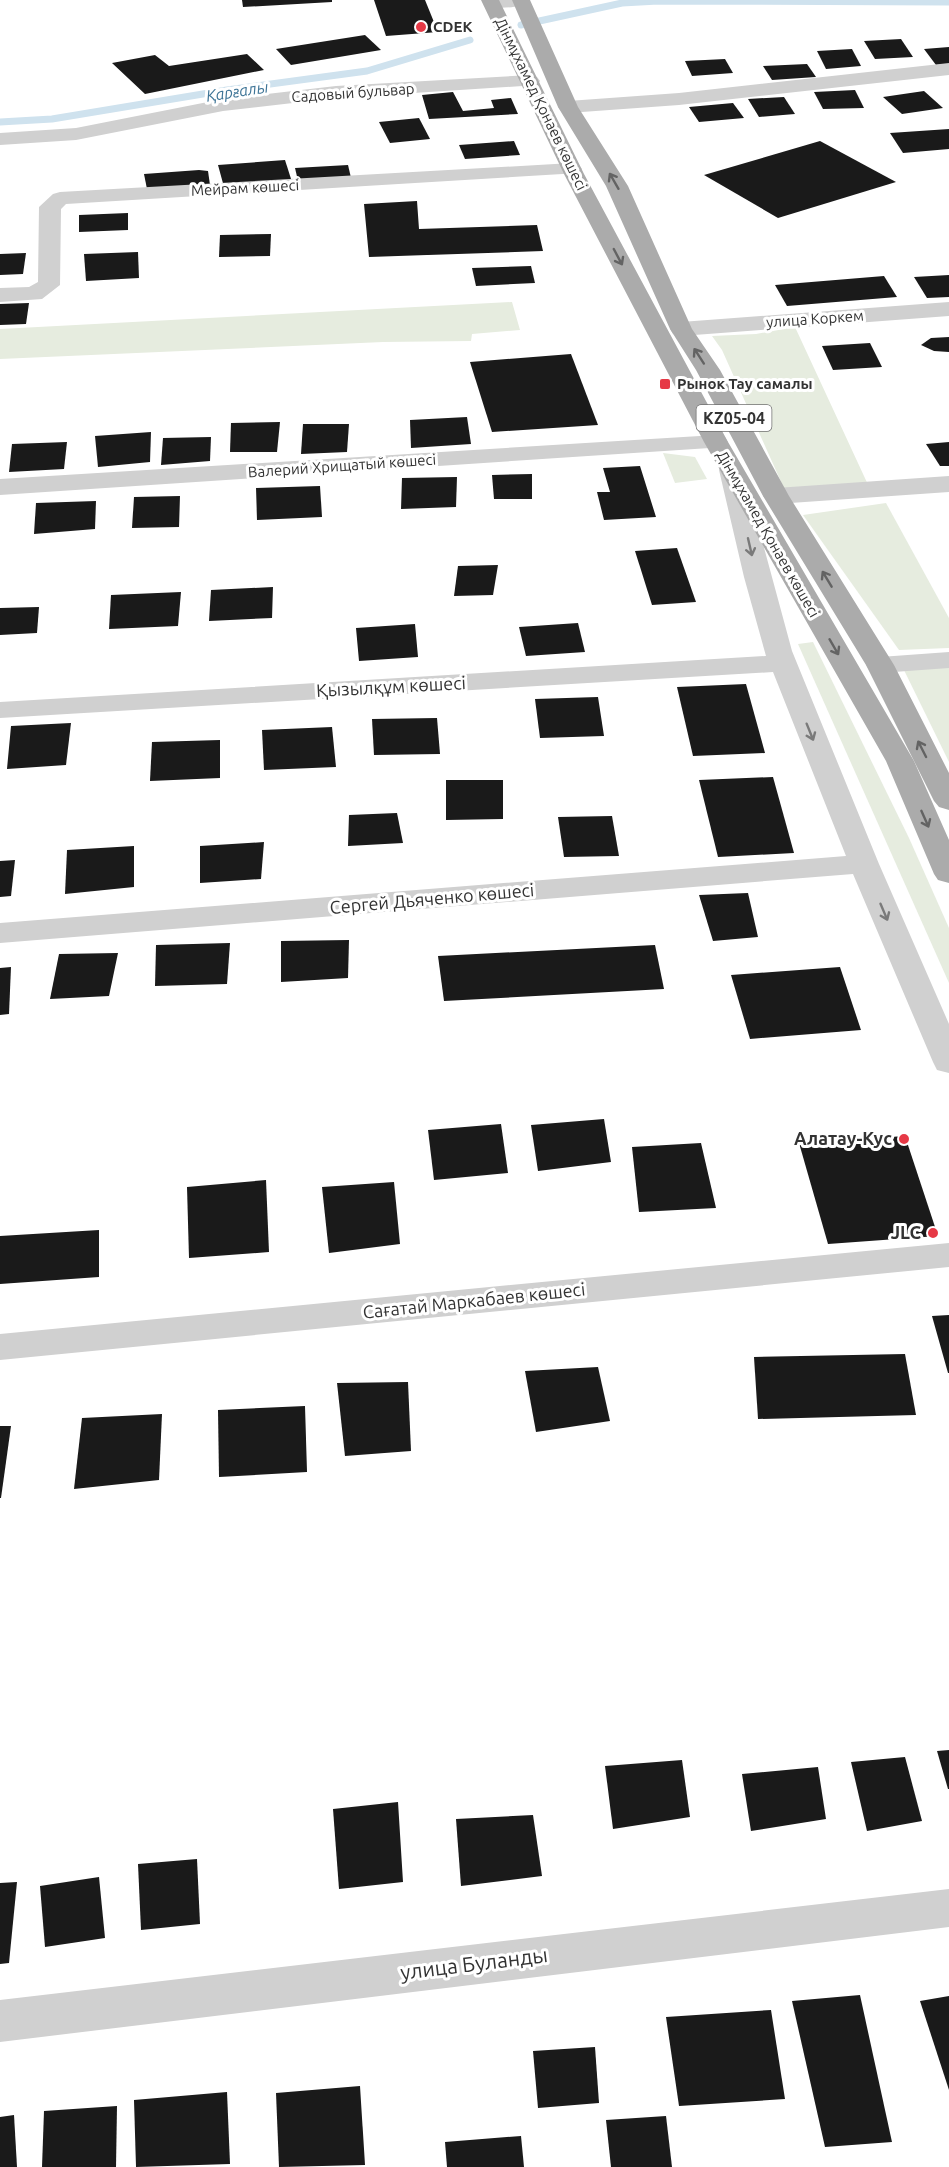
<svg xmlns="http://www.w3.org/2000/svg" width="949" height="2167" font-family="Ubuntu,sans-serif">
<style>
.green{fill:#e6ecdf}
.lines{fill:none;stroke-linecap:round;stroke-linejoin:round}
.stream{stroke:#cfe2ee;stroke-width:7}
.building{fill:#1a1a1a}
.street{fill:#d0d0d0;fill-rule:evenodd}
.primary{fill:#ababab;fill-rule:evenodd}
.oneway{stroke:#636363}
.oneway2{stroke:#7a7a7a}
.poi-dot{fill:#e63946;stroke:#fff;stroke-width:2}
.labels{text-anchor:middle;stroke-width:6;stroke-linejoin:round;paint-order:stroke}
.far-poi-label{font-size:15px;font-weight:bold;fill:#333;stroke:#fff;text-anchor:start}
.far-street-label{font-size:15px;fill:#333;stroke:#fff}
.far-water-label{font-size:16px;font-style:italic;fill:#3f7597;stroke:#fff}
.shield{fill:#fff;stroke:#707070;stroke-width:1.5}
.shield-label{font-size:16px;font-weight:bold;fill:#333}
.street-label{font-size:18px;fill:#333;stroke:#fff}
.poi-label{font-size:18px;font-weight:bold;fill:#333;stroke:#fff;text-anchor:end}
.near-street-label{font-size:21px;fill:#333;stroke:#fff}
</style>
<rect width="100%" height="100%" fill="#fff"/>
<g class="green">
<polygon points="512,302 520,330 472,334 471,341 383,342 0,359 0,329"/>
<polygon points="795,327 870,489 787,495 722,350 712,336 756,334"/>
<polygon points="663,453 695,457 707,479 675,483"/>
<polygon points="886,503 949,618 949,648 899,650 803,515"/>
<polygon points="813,642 909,838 949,928 949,983 798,644"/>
<polygon points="949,660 949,762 901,664"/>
</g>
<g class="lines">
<g class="stream">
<polyline points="521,25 622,3 658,1 949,2"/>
<polyline points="0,122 52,119 227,90 367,71 470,40"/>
</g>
</g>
<g class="building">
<polygon points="242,0 332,0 332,2 243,7"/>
<polygon points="374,0 425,0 438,32 386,36"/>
<polygon points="365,35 381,50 291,65 276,49"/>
<polygon points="901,39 913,57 875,59 864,41"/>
<polygon points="949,47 949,64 936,65 924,49"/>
<polygon points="852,49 861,66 826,69 817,51"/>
<polygon points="247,54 264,70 145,94 112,63 155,55 169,66"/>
<polygon points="725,59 733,73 692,76 685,61"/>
<polygon points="807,64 816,77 772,80 763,66"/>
<polygon points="855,90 864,108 823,109 814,92"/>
<polygon points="924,91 943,108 902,114 883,97"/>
<polygon points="453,92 463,111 494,108 491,100 511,98 518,114 429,119 422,95"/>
<polygon points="784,97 795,114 759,117 748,99"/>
<polygon points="733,103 744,118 699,122 689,107"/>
<polygon points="419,118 430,139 390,143 379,122"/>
<polygon points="949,129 949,149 903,153 890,133"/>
<polygon points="514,141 520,155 465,159 459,145"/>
<polygon points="820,141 896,182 778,218 704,175"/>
<polygon points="285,160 292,182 224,187 218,165"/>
<polygon points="348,165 352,182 299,185 295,168"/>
<polygon points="199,170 208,171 210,185 147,189 144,174"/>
<polygon points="417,201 419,229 537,225 543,251 369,257 364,204"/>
<polygon points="128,213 128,230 79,232 79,215"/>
<polygon points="271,234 270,256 219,257 220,235"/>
<polygon points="138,252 139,278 86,281 84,254"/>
<polygon points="26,253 23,274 0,275 0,254"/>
<polygon points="531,266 535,283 476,286 472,268"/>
<polygon points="949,275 949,297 927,298 914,277"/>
<polygon points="884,276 897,297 787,306 775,285"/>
<polygon points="29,303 26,324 0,325 0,304"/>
<polygon points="949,337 949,352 934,351 921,345 931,338"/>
<polygon points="870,343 882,367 833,370 822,346"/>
<polygon points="571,354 598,425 492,432 470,362"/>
<polygon points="467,417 471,444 411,448 410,420"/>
<polygon points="280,422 277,452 230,452 231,423"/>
<polygon points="303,424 349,424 347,452 301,454"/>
<polygon points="151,432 150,462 98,467 95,436"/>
<polygon points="211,437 210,461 161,465 163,438"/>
<polygon points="67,442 64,469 9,472 12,444"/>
<polygon points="949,442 949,466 940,466 926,444"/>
<polygon points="640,466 656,517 604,520 597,492 610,492 603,468"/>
<polygon points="532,474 532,499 494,499 492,475"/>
<polygon points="457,477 456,507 401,509 402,478"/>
<polygon points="320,486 322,517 257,520 256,488"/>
<polygon points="180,496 179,527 132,528 134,497"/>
<polygon points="96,501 95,529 34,534 36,503"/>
<polygon points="677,548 696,602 652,605 635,551"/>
<polygon points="498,565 493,595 454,596 458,566"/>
<polygon points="273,587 272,618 209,621 211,590"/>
<polygon points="181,592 178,626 109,629 111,595"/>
<polygon points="39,607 37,633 0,635 0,608"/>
<polygon points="578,623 585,652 526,656 519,627"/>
<polygon points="415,624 418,657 359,661 356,628"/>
<polygon points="746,684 765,753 693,756 677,687"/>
<polygon points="598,697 604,736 540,738 535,699"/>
<polygon points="437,718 440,754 374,755 372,719"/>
<polygon points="71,723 66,765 7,769 11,726"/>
<polygon points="332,727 336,767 264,770 262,730"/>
<polygon points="220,740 220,778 150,781 152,742"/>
<polygon points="773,777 794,853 718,857 699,780"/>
<polygon points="446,780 503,780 503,819 446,820"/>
<polygon points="397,813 403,843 348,846 349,815"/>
<polygon points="612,816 619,856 564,857 558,817"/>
<polygon points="264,842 261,879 200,883 200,846"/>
<polygon points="134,846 134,887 65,894 67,850"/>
<polygon points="15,860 11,896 0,897 0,861"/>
<polygon points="748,893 758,937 713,941 699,895"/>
<polygon points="349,940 348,978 281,982 281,941"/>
<polygon points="230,943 227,984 155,986 156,945"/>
<polygon points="655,945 664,989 444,1001 438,956"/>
<polygon points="118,953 109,996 50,999 59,954"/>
<polygon points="11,967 9,1014 0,1015 0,968"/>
<polygon points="840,967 861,1030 750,1039 731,975"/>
<polygon points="604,1119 611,1162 538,1171 531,1125"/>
<polygon points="501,1124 508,1173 434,1180 428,1130"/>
<polygon points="905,1136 938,1236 828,1244 799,1143"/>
<polygon points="701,1143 716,1208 639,1212 632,1147"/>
<polygon points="266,1180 269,1252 189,1258 187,1187"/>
<polygon points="394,1182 400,1244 329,1253 322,1187"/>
<polygon points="99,1230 99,1277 0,1284 0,1236"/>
<polygon points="949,1315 949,1373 948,1373 932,1316"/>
<polygon points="905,1354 916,1415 758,1419 754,1357"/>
<polygon points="598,1367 610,1421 536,1432 525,1371"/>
<polygon points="408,1382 411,1451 345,1456 337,1383"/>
<polygon points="305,1406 307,1472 219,1477 218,1410"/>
<polygon points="162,1414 159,1480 74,1489 82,1418"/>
<polygon points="0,1426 11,1426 1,1498 0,1498"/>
<polygon points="949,1750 949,1789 948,1789 937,1751"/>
<polygon points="905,1757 922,1821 867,1831 851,1762"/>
<polygon points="682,1760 690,1817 613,1829 605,1766"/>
<polygon points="818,1767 826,1819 751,1831 742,1774"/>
<polygon points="398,1802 403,1882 339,1889 333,1809"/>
<polygon points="533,1815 542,1876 461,1886 456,1819"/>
<polygon points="197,1859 200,1924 141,1930 138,1864"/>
<polygon points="99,1877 105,1938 45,1947 40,1886"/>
<polygon points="17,1882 9,1963 0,1964 0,1883"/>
<polygon points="860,1995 892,2142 825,2147 792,2001"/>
<polygon points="949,1996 949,2090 920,2001"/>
<polygon points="771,2010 785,2099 679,2106 666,2017"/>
<polygon points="595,2047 599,2103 538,2108 533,2051"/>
<polygon points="360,2086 365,2165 279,2167 276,2093"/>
<polygon points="227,2092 230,2164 136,2167 134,2100"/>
<polygon points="117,2106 116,2167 42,2167 44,2111"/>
<polygon points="14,2115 17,2167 0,2167 0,2117"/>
<polygon points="666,2116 672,2167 611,2167 606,2120"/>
<polygon points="521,2136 524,2167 447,2167 445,2142"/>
</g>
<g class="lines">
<g class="street">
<path d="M483 0H529C522 9 496 9 484 6Z"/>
<polygon points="949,63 949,75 679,105 568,113 561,111 558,107 561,103 568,101 679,93"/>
<polygon points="530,75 537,77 540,81 537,85 336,98 223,111 76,140 0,145 0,133 76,128 223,99 336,86"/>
<polygon points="572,163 579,165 582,169 579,173 66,204 61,209 60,285 42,299 0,302 0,288 29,287 38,282 39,207 53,194 60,192"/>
<polygon points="949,302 949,316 681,336 673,334 670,329 673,324 681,322"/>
<polygon points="716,435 725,437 728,442 725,447 0,495 0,479"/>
<polygon points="731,463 740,465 743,470 792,651 879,864 949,1024 949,1073 937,1070 933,1062 853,874 0,943 0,923 846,856 773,672 0,718 0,702 766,656 744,577 719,470 722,465"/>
<polygon points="949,476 949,492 776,504 767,501 763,496 767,491 776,488"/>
<polygon points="949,652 949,668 880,673 870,671 866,665 870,659 880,657"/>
<polygon points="949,1243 949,1267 0,1360 0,1334"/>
<polygon points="949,1889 949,1927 0,2042 0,2000"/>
</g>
<g class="primary">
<polygon points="481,0 499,0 584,174 728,442 914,761 949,840 949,883 938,880 934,874 886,761 704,442 564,174"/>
<polygon points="512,0 530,0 578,107 628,186 692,329 720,370 789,496 894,665 949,773 949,810 939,807 934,801 866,665 763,496 696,370 670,329 606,186 558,107"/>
</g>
</g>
<defs><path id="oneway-shaft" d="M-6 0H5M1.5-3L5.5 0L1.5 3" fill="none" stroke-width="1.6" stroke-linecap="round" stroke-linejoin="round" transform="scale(1.5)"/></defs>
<g class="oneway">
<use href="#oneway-shaft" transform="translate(614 181) rotate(-120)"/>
<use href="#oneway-shaft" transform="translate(618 257) rotate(62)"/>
<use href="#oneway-shaft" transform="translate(699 356) rotate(-123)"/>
<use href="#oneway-shaft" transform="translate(827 579) rotate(-121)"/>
<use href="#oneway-shaft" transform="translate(834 647) rotate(60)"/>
<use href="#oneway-shaft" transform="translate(922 749) rotate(-117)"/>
<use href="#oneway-shaft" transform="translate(925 819) rotate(66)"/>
</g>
<g class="oneway2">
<use href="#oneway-shaft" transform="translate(750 547) rotate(77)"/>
<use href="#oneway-shaft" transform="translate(810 732) rotate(68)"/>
<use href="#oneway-shaft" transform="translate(884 912) rotate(67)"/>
</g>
<g class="poi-dot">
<circle cx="421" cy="27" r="6"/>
<rect x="659" y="378" width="12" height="12" rx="3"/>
<circle cx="904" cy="1139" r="6"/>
<circle cx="933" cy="1233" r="6"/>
</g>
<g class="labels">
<g class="far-poi-label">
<text x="433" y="32">CDEK</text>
<text x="677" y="389">Рынок Тау самалы</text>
</g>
<g class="far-street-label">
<text transform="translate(353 93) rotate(-4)" y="5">Садовый бульвар</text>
<text transform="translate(541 104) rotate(64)" y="5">Дінмұхамед Қонаев көшесі</text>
<text transform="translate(245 188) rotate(-3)" y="5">Мейрам көшесі</text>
<text transform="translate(815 319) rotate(-4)" y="5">улица Коркем</text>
<text transform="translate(342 466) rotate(-4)" y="5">Валерий Хрищатый көшесі</text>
<text transform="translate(768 534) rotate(60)" y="5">Дінмұхамед Қонаев көшесі</text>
</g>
<g class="far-water-label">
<text transform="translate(237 91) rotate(-9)" y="6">Қарғалы</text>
</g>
<rect class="shield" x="696.5" y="405" width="75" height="26" rx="4.5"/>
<g class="shield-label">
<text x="734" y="424">KZ05-04</text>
</g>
<g class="street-label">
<text transform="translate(391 687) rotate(-3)" y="6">Қызылқұм көшесі</text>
<text transform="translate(432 899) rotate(-5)" y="6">Сергей Дьяченко көшесі</text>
<text transform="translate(474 1301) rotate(-6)" y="6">Сағатай Маркабаев көшесі</text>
</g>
<g class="poi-label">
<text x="892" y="1145">Алатау-Кус</text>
<text x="921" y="1239">JLC</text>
</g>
<g class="near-street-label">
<text transform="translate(474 1964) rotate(-7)" y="7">улица Буланды</text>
</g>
</g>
</svg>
